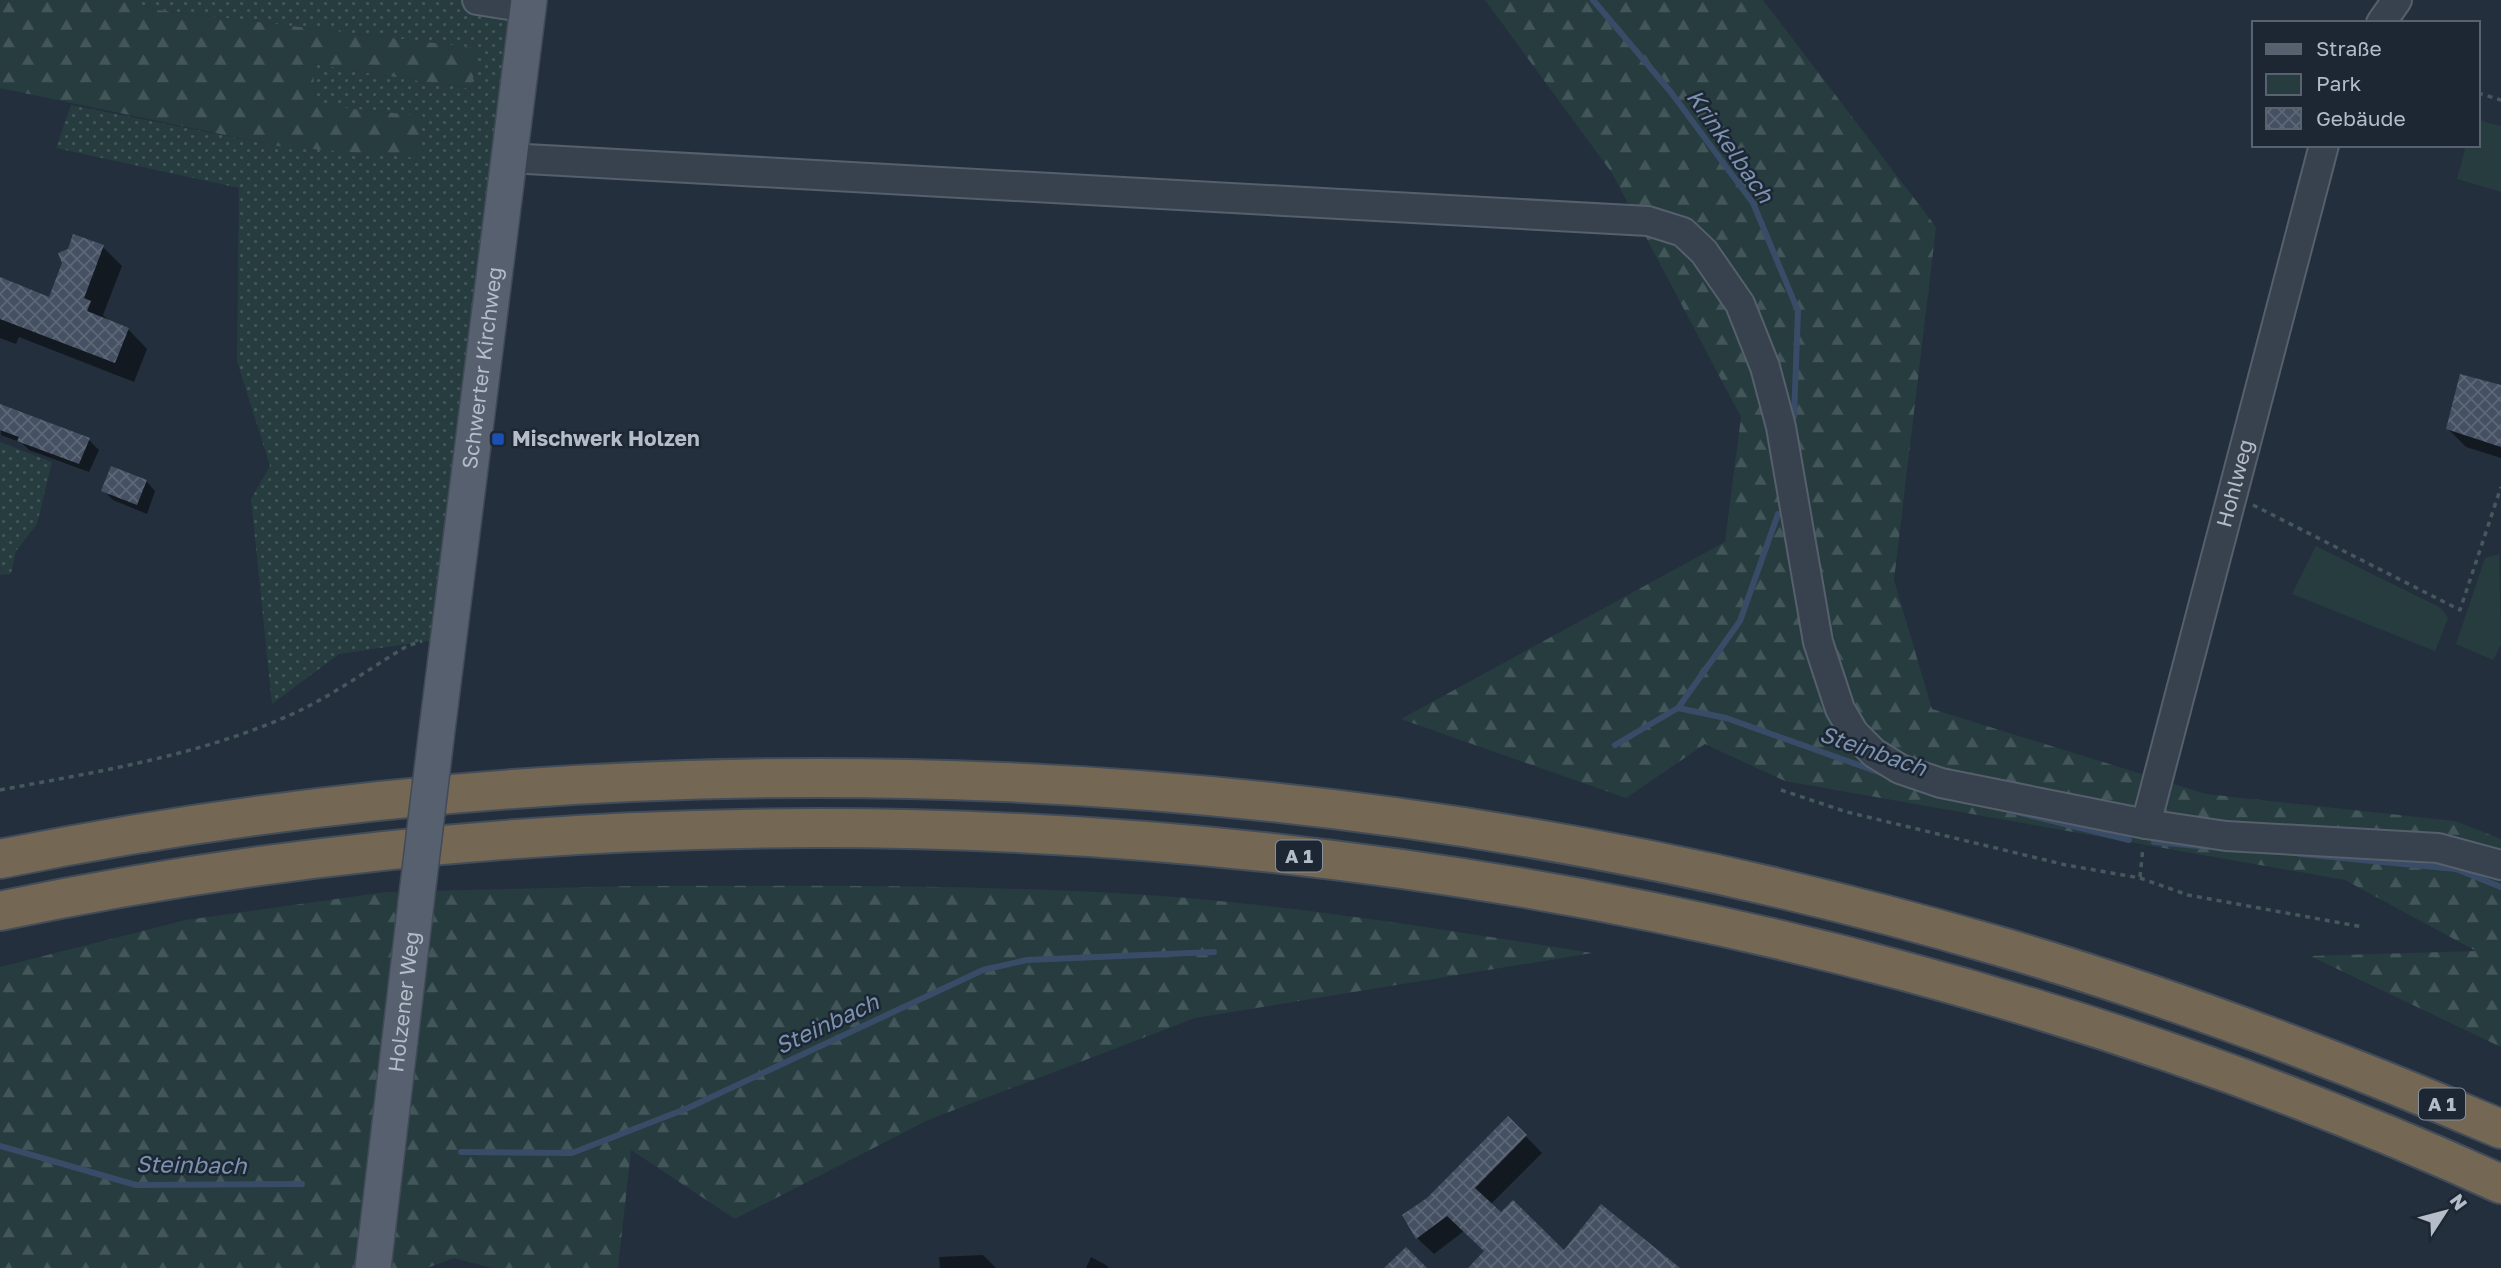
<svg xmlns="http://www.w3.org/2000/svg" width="2501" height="1268" font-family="'Golos Text',sans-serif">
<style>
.green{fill:url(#green-dots)}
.forest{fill:url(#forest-firs)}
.pitch{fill:#263c3f}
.shadow{fill:#0007}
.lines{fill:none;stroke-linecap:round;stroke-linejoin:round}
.stream{stroke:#394c67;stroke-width:6}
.building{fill:url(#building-cross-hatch)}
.minor-casing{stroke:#565f6c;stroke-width:32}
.major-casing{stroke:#414a57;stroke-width:38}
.highway-casing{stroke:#434c59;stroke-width:42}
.path{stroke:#44595c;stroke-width:3.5;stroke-dasharray:5 5;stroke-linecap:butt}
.minor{stroke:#38414e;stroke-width:28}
.major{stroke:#56606e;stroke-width:35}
.highway{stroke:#746855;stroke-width:38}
.major-bridge-casing{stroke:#414a57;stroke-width:38;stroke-linecap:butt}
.major-bridge{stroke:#56606e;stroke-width:35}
.transit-dot{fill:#1a4fb4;stroke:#1d2633;stroke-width:2.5}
.labels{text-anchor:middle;stroke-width:5;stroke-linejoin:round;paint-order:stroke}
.shield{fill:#1d2633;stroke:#878f9c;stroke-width:2}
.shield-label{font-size:19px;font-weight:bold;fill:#b4bcc9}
.street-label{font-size:21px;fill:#b4bcc9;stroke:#1d2633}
.poi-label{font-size:21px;font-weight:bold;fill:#b4bcc9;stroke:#1d2633;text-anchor:start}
.water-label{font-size:23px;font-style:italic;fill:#7c92b1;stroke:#1d2633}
</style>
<defs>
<pattern id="green-dots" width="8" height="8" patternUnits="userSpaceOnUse" patternTransform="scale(1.75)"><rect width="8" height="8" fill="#263c3f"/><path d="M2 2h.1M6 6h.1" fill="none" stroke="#435659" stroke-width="1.8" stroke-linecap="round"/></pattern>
<pattern id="forest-firs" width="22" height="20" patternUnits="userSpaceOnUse" patternTransform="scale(1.75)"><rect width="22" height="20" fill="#263c3f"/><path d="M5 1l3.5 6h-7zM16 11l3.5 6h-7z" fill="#435659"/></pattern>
<pattern id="building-cross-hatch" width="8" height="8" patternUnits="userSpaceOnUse" patternTransform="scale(1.75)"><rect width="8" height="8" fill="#455162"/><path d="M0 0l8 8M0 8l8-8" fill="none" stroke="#5d6877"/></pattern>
</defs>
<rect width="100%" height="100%" fill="#242f3e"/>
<g class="green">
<polygon points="121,0 477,0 528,8 448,638 339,654 272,704 251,499 270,466 237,361 239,188 56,148 71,105 277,146 422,116 315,105 313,64 471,89 476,48 158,10"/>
<polygon points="0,442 52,462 37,524 16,551 11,574 0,575"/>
</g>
<g class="forest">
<polygon points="0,0 121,0 158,10 476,48 472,89 313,64 315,105 423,116 418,158 277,146 0,88"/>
<polygon points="1485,0 1763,0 1936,227 1894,580 1932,709 2206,794 2455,821 2501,839 2501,1047 2310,956 2476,951 2345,880 1785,781 1705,744 1626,798 1401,719 1725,542 1741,417 1612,173"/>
<path d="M634 886C805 886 976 884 1147 895 1296 905 1444 930 1592 953L1195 1018 928 1120 735 1219 631 1150 618 1268H492L454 1258 427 1268H0V967L186 920 386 892Z"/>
</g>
<g class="pitch">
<polygon points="2478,120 2501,126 2501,192 2457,179 2466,145 2478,145"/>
<polygon points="2316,546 2441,608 2448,618 2435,651 2292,594"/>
<polygon points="2499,554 2501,645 2493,660 2456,644 2485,558"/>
</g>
<g class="shadow">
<polygon points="103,247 122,266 103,315 110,322 128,329 147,349 134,382 19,337 16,344 0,338 0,279 50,299"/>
<polygon points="2501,388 2501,458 2466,447 2448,429"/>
<polygon points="0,406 89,440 99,450 89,472 29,450 22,443 1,435"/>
<polygon points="146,481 155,491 147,514 113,500 103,490"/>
<polygon points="1508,1118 1542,1153 1490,1205 1500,1215 1564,1253 1677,1268 1470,1268 1486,1251 1464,1231 1434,1254 1417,1238 1428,1199"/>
<polygon points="983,1255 996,1268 940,1268 939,1257"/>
<polygon points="1091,1257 1106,1265 1109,1268 1086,1268"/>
</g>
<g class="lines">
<g class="stream">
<polyline points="1593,0 1670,91 1753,203 1798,311 1794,417"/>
<polyline points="1678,708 1740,621 1778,514"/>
<polyline points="1615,745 1678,708 1726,718 1884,774"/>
<polyline points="2008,810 2129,840"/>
<polyline points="2154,842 2199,846"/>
<polyline points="2300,854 2456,869 2501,887"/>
<polyline points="0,1146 136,1185 302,1184"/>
<polyline points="461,1152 572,1153 688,1108 983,970 1027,960 1214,952"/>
</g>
</g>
<g class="building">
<polygon points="73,234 104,245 84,298 91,301 87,311 129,328 115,363 0,319 0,277 49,297 62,263 58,253 68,249"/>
<polygon points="2460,374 2501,385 2501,447 2446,429"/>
<polygon points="0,404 90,438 79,464 17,441 19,437 0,430"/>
<polygon points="111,466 147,480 137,505 101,491"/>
<polygon points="1508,1116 1527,1135 1475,1188 1501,1212 1513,1200 1564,1250 1601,1204 1680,1268 1468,1268 1484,1251 1447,1216 1416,1239 1402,1215 1427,1198"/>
<polygon points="1406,1247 1427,1268 1384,1268"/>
</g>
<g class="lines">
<defs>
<g id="minor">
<polyline points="477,0 528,8"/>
<polyline points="2381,23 2397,0"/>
<polyline points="508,158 1648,221 1683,232 1704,252 1740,304 1765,367 1781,427 1818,642 1840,709 1854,733 1874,753 1900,769 1941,783 2146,824 2226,836 2438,848 2501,865"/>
<path id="s1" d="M2146 824 2324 145"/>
</g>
<g id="major">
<path id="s2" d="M436 738 529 0"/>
<path id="s3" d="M373 1268 416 903"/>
</g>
<g id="highway">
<path d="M0 859C657 727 1351 757 1995 945 2167 995 2336 1059 2501 1129"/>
<path d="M0 911C823 739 1735 837 2501 1184"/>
</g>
</defs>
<use href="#minor" class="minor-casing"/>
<use href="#major" class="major-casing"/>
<use href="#highway" class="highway-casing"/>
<g class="path">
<polyline points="2478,93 2501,100"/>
<polyline points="2253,505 2460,610 2501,487"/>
<path d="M0 790C96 772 197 756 288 716 329 698 369 669 407 646L422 641"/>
<polyline points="1781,790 1847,812 2066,865 2140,878 2188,895 2363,927"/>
<polyline points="2140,877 2143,847"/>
</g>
<use href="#minor" class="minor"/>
<use href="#major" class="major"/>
<use href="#highway" class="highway"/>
<defs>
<polyline id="major-bridge" points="416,903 436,738"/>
</defs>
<use href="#major-bridge" class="major-bridge-casing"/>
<use href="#major-bridge" class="major-bridge"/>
</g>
<rect class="transit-dot" x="491" y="432" width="14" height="14" rx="3.5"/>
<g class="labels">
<g class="shield">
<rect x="1276" y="840.5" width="46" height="31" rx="5"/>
<rect x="2419" y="1088.5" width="46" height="31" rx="5"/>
</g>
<g class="shield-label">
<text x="1299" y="863">A 1</text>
<text x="2442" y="1111">A 1</text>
</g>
<g class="street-label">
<text dy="7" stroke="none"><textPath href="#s2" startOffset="373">Schwerter Kirchweg</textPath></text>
<text dy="7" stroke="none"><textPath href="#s1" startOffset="352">Hohlweg</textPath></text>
<text dy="7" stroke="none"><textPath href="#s3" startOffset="268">Holzener Weg</textPath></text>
</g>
<g class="poi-label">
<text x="512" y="446">Mischwerk Holzen</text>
</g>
<g class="water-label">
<text transform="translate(1730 146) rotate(55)" y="8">Krinkelbach</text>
<text transform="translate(1873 751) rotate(19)" y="8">Steinbach</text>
<text transform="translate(827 1024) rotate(-25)" y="8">Steinbach</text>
<text transform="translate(191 1165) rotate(1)" y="8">Steinbach</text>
</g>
</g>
<rect x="2252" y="21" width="228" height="126" fill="#1d2633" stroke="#59626f" stroke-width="2"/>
<rect x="2266" y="44" width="35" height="10" fill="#56606e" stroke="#59626f" stroke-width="2"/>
<text x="2316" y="56" font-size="21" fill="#b4bcc9">Straße</text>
<rect x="2266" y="74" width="35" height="21" fill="#263c3f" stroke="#59626f" stroke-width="2"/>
<text x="2316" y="91" font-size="21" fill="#b4bcc9">Park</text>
<rect x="2266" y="108" width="35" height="21" fill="url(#building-cross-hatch)" stroke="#59626f" stroke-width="2"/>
<text x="2316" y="126" font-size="21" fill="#b4bcc9">Gebäude</text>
<g transform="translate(2445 1212) rotate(54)" stroke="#1d2633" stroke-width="5" paint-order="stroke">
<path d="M0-5L12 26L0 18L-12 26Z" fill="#b4bcc9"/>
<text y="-10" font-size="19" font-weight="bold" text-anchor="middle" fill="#b4bcc9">N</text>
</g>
</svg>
